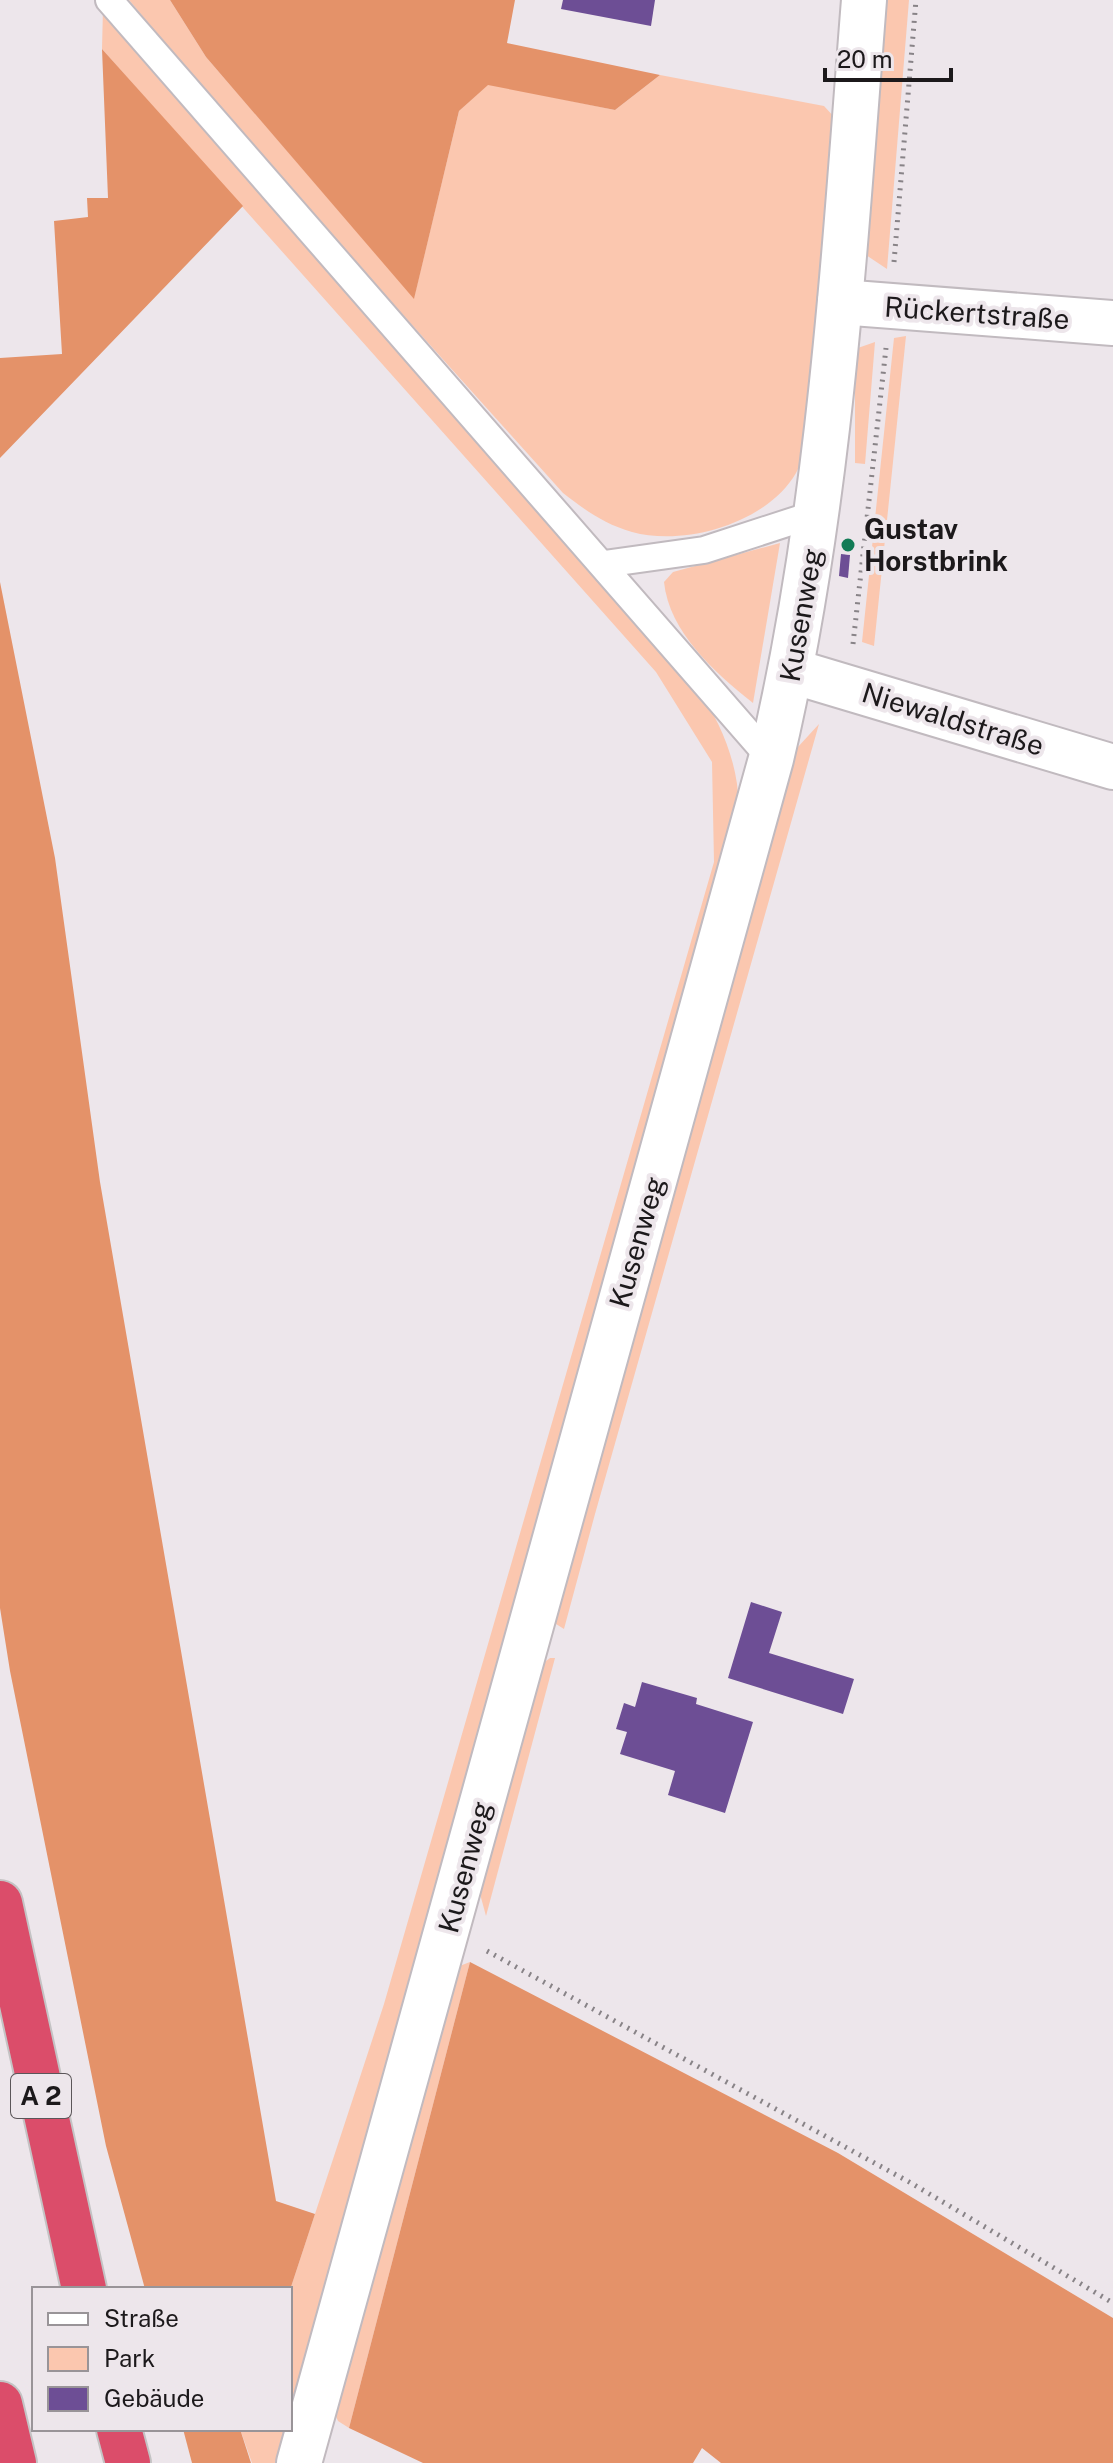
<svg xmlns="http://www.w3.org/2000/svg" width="1113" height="2463" font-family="'Public Sans',sans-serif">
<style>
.green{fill:#fbc7af}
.forest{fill:#e49269}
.building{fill:#6d4e95}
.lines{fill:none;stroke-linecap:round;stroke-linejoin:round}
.service-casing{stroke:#c1babf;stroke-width:30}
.minor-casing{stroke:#c1babf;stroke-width:48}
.tertiary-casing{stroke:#c1babf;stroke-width:48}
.motorway-casing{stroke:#c4c3c4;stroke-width:48}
.path{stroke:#888387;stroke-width:5;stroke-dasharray:2 6;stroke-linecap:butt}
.service{stroke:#fff;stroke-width:26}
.minor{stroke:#fff;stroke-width:44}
.tertiary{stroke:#fff;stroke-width:44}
.motorway{stroke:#db4d6a;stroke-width:44}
.poi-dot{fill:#137c56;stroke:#ede6eb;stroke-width:3}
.labels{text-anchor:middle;stroke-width:8;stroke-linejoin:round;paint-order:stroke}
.shield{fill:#ede6eb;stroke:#5b5659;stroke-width:2}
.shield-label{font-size:26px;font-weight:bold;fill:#1c191b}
.street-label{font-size:28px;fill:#1c191b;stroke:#ede6eb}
.poi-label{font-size:28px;font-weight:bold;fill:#1c191b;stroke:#ede6eb;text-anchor:start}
</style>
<rect width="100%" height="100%" fill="#ede6eb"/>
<g class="green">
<path d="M129 0H170L206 57 414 298 459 111 488 84 615 110 660 75 824 106 836 119 810 432C806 444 803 461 796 473 768 522 686 547 632 532 604 524 585 510 563 493L253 148Z"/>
<polygon points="883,0 909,0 887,269 863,253"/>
<path d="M103 8 698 689C723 726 742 772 738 818L290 2413V2290L384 2004 714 862 712 762 656 672 102 49Z"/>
<polygon points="906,336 874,646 862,642 894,338"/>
<polygon points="875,342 865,464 855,463 855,349"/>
<path d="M780 543 753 703C715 673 669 632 664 582L673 572Z"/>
<polygon points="819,724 595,1514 564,1629 556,1624 552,1609 786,779 797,748"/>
<polygon points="550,1658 555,1658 486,1916 476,1879 542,1664"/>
<polygon points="470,1962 349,2428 338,2421 332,2408 457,1967"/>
<polygon points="240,2429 285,2429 275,2463 252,2463"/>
</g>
<g class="forest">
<polygon points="170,0 515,0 507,43 660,75 615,110 488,85 459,111 414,299 206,57"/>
<polygon points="102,49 243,206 0,458 0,358 62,354 54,221 88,217 87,198 108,198"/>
<polygon points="0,582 55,858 100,1182 276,2201 315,2214 290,2290 145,2289 106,2146 10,1671 0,1608"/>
<polygon points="470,1962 838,2153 1113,2318 1113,2463 721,2463 702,2448 693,2463 423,2463 349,2428"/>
<polygon points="183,2429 240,2429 251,2463 192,2463"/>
</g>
<g class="building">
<polygon points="563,0 655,0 651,26 561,9"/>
<polygon points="841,554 850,555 848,578 839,576"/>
<polygon points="751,1602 782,1612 769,1653 854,1679 843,1714 728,1678"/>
<polygon points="642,1682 697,1698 696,1704 753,1722 725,1813 668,1795 675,1771 620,1754 627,1732 616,1729 624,1703 635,1707"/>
</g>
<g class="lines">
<defs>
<g id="service">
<polyline points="109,0 771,759"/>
<polyline points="604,564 704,550 818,513"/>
</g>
<g id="minor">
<polyline points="840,302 1113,323"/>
<polyline points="792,671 1113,767"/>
</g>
<path id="tertiary" d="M299 2463 771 759C830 510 844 254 864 0"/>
<g id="motorway">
<polyline points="0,1903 84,2289"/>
<polyline points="0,2404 14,2463"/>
<polyline points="119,2429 128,2463"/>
</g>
</defs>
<use href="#service" class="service-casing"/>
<use href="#minor" class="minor-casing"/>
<use href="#tertiary" class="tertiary-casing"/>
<use href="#motorway" class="motorway-casing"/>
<g class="path">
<polyline points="894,262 916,0"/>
<polyline points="853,644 886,348"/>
<polyline points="487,1951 911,2183 1113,2303"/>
</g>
<use href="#service" class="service"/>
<use href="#minor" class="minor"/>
<use href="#tertiary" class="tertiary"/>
<use href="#motorway" class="motorway"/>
</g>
<circle class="poi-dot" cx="848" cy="545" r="8"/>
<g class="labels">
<rect class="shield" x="11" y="2074" width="60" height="44" rx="6"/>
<g class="shield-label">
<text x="41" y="2105">A 2</text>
</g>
<g class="street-label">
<text transform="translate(977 313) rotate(4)" y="10">Rückertstraße</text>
<text transform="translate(801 615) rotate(-80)" y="10">Kusenweg</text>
<text transform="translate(953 719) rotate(17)" y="10">Niewaldstraße</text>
<text transform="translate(637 1242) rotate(-74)" y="10">Kusenweg</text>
<text transform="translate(465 1867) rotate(-75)" y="10">Kusenweg</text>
</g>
<g class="poi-label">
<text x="864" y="539">Gustav<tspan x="864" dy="32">Horstbrink</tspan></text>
</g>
</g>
<rect x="32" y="2287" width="260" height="144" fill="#ede6eb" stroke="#999498" stroke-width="2"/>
<rect x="48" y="2313" width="40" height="12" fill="#ffffff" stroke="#999498" stroke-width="2"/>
<text x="104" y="2327" font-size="24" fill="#1c191b">Straße</text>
<rect x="48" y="2347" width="40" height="24" fill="#fbc7af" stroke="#999498" stroke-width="2"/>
<text x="104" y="2367" font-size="24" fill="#1c191b">Park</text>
<rect x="48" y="2387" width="40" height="24" fill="#6d4e95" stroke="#999498" stroke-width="2"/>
<text x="104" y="2407" font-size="24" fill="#1c191b">Gebäude</text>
<path d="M825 68v12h126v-12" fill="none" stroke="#1c191b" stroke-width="4"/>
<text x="837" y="68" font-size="24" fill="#1c191b" stroke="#ede6eb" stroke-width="6" paint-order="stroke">20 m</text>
</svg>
